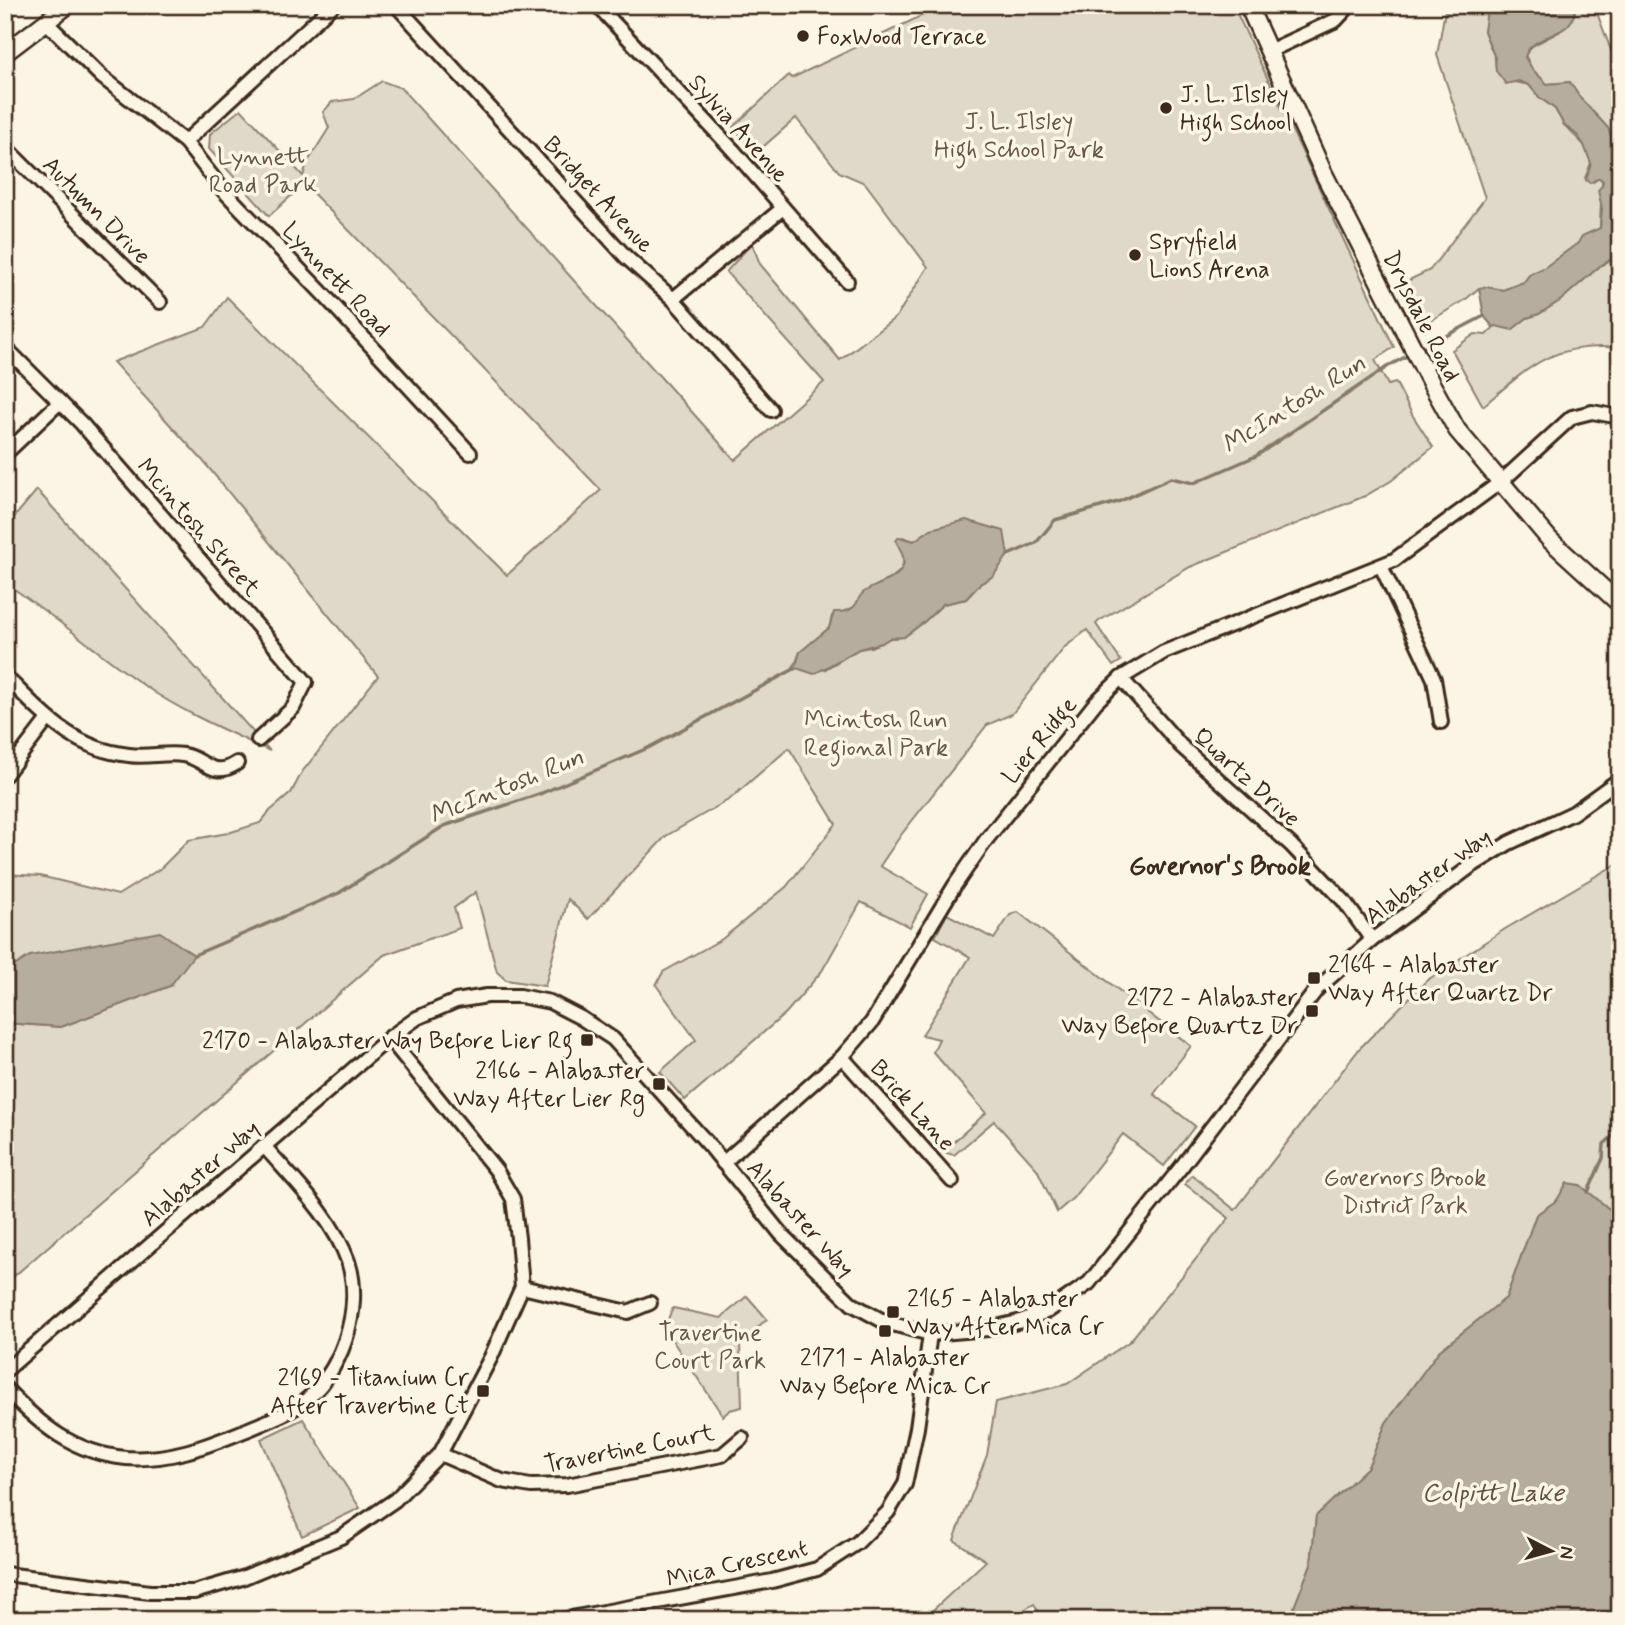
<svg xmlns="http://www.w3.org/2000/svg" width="1625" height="1625" font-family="Mynerve,sans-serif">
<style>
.green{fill:#e0d8c8;stroke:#8e8173;stroke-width:2;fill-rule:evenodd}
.water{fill:#b7ad9e;stroke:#85796b;stroke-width:2}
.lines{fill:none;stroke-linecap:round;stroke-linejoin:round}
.stream{stroke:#85796b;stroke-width:3.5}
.street-casing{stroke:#3b2a1e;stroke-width:18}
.secondary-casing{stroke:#3b2a1e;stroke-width:21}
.street{stroke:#fcf5e5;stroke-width:12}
.secondary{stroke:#fcf5e5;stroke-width:16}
.poi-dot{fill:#3b2a1e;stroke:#fcf5e5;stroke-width:2.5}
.labels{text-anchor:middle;stroke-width:7;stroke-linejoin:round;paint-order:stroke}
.poi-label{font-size:24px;fill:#3b2a1e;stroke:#fcf5e5;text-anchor:start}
.park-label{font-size:24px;fill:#645648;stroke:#fcf5e5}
.street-label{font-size:24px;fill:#3b2a1e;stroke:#fcf5e5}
.water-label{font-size:26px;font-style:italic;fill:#605144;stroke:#fcf5e5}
.neighbourhood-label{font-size:26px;font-weight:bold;fill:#3b2a1e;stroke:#fcf5e5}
</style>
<rect width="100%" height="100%" fill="#fcf5e5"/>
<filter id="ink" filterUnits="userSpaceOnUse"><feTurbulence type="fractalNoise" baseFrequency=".0143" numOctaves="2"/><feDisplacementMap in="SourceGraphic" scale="14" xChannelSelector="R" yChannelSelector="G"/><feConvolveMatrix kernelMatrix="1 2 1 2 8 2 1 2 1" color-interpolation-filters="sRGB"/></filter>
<g filter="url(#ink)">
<g class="green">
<path d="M944 5H1233L1394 347 1375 360 1388 385 1396 383 1413 416 1433 447 1391 481 1365 496 1190 567 1099 621 1096 624 1121 661 1113 666 1087 630 1065 647 1012 714 987 725 901 835 880 866 928 894 910 927 861 902 822 971 786 1013 685 1100 660 1072 696 1040 656 985 663 972 722 939 786 887 836 824 789 748 730 799 666 836 588 919 568 899 545 986 506 980 497 972 476 892 454 908 460 928 384 955 5 1284V1023L61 1027 170 986 30 956 5 972V874L40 876 118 895 161 868 189 840 228 833 260 823 270 811 291 793 302 772 378 676 204 462 113 362 205 327 227 297 507 575 601 490 304 184 269 216 209 149 210 134 241 109 303 176 307 163 329 128 323 112 332 102 354 99 382 81 401 88 735 460 824 382 726 272 752 243 760 264 840 360 896 317 928 267 865 183 839 172 796 118 756 153 733 127 789 75 792 78ZM944 527 1008 555 993 576 980 584 966 599 943 604 924 622 904 637 890 638 871 647 859 649 824 670 795 665 800 652 829 628 832 616 855 607C859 602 859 597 864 593 886 577 918 576 896 541L903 537 914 541 932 529Z"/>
<path d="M1446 5H1494L1489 8 1484 31 1495 58 1496 71 1515 82 1529 85 1539 97 1555 109 1564 125 1584 145 1591 163 1585 178 1593 182 1599 178 1602 179C1602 195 1600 212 1600 228L1544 268 1530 274 1524 282 1503 290 1487 287 1479 288 1465 300 1423 325 1403 283 1430 270 1485 198 1437 55Z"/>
<polygon points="1574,5 1594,5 1620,74 1620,162 1608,128 1580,98 1570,82 1547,84 1532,69 1525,55 1532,46 1559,32 1575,14"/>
<path d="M1620 254V348C1554 341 1530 366 1483 406L1452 350 1475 334 1486 335 1496 325 1512 329 1527 318 1539 314 1561 300 1600 266Z"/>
<path d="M37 490 270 751C231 733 180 711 145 686 97 653 54 615 5 583V528Z"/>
<polygon points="1620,862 1620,1218 1580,1185 1536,1215 1506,1298 1439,1351 1386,1423 1368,1467 1316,1516 1311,1564 1289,1620 1199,1620 1199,1616 1180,1620 1044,1620 1034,1604 1006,1620 922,1620 986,1561 954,1540 987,1455 996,1402 1067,1384 1130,1341 1229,1218 1185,1184 1192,1175 1235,1210 1360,1048 1426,981 1505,929"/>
<polygon points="1018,912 1191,1046 1154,1094 1195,1126 1164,1166 1123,1134 1073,1198 1057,1212 1037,1169 994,1121 954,1155 942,1152 986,1113 933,1052 939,1039 922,1035 970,957 935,937 947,914 994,939 1010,915"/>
<polygon points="747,1296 767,1319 740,1343 742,1407 730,1410 723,1416 662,1325 668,1319 673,1308 721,1318"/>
<polygon points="303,1419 360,1508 302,1536 261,1439"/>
</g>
<g class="water">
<path d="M1494 5H1574C1578 40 1533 30 1525 57L1532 69 1547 84 1570 82 1580 98 1608 128 1620 162V254L1600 266 1561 300 1539 314 1527 318 1512 330 1496 326 1493 327 1484 316 1479 288 1487 287 1503 290 1524 282 1530 274 1544 268 1578 243 1582 236 1600 228 1602 209 1598 190 1602 186 1603 181 1599 178 1590 183 1586 180 1591 163 1584 145 1577 135 1564 125 1555 109 1539 97 1529 85 1519 81 1506 84 1496 71 1495 58 1484 31 1487 10Z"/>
<path d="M966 520 1004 531 1008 555 993 576 980 584 966 599 943 604 924 622 904 637 890 638 882 643 859 649 814 674 793 667 797 662 800 652 829 628 834 612C841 612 845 612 851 609 859 604 857 597 864 592 875 584 896 581 902 568 907 559 900 549 896 541L899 537 914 541 931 529Z"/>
<polygon points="160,932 194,955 170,986 61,1027 5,1023 5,972 30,956"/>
<polygon points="1567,1183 1580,1185 1620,1218 1620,1620 1289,1620 1311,1564 1316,1516 1368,1467 1386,1423 1439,1351 1506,1298 1536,1215 1557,1200"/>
</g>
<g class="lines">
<g class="stream">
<polyline points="1421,349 1484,316"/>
<polyline points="1008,555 1036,543 1055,520 1118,502 1171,478 1194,483 1256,456 1390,365 1411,354"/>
<polyline points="194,955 339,893 444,826 542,793 648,748 796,668"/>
<polyline points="1588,1192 1603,1158 1604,1144 1614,1135 1620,1122"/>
</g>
<defs>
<g id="street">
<polyline points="396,5 626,257 673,299 771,410"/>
<polyline points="597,5 733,150 847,281"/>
<polyline points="47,23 102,77 185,142 223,190 325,296 470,453"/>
<polyline points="1269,51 1336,20 1350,5"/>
<polyline points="185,142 333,5"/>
<polyline points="5,147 160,302"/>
<polyline points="673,299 783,208"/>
<polyline points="5,347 82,424 306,682 293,708 258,740"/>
<polyline points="5,454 60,402"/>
<polyline points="1381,566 1434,679 1441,722"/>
<path d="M5 676C43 714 72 749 129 755 147 758 165 752 183 755 205 758 212 780 237 763"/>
<polyline points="1121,678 1181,746 1291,845 1344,901 1372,940"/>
<polyline points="5,775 48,719"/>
<polyline points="842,1057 952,1181"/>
<polyline points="723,1163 842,1057 872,1022 955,885 986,840 1096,702 1121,678 1164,652 1394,560 1502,481 1572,417 1592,412 1620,417"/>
<polyline points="522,1287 628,1312 650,1303"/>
<polyline points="5,1371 389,1038 417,1018 456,1001 487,996 520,996 550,1002 581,1018 613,1039 710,1146 781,1234 852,1304 885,1322 930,1334 988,1329 1018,1322 1048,1311 1089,1283 1182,1166 1317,989 1372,940 1470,867 1509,843 1573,813 1620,779"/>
<path d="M5 1388C40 1425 73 1453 126 1458 168 1461 205 1447 244 1431 263 1423 283 1416 301 1404 341 1375 364 1309 348 1261 332 1216 295 1182 264 1146"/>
<polyline points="440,1454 502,1481 531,1486 567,1485 722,1455 742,1438"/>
<polyline points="5,1574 150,1592 194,1592 242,1578 341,1537 395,1500 440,1454 491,1357 522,1287 518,1238 513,1199 496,1170 389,1038"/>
<polyline points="560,1620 772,1581 817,1569 857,1543 888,1512 905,1484 917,1428 930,1334"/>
</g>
<g id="secondary">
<polyline points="1248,5 1324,174 1432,385 1457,430 1550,540 1620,604"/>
<polyline points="5,53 68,5"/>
</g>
</defs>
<use href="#street" class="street-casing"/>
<use href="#secondary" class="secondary-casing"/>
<use href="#street" class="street"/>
<use href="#secondary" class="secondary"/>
</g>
</g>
<g class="poi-dot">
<circle cx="803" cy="36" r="7"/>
<circle cx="1166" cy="108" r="7"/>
<circle cx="1135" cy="255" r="7"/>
<rect x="1307" y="971" width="14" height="14" rx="3.5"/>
<rect x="1305" y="1004" width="14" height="14" rx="3.5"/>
<rect x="580" y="1033" width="14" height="14" rx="3.5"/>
<rect x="652" y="1077" width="14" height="14" rx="3.5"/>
<rect x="886" y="1305" width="14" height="14" rx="3.5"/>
<rect x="878" y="1324" width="14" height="14" rx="3.5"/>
<rect x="476" y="1384" width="14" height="14" rx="3.5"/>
</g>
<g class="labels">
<g class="poi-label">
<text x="817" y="44">FoxWood Terrace</text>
<text x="1180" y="102">J. L. Ilsley<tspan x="1180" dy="28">High School</tspan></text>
<text x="1149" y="249">Spryfield<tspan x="1149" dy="28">Lions Arena</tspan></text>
<text x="1328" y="972">2164 - Alabaster<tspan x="1328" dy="28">Way After Quartz Dr</tspan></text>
<text x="1298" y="1005" text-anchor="end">2172 - Alabaster<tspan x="1298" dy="28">Way Before Quartz Dr</tspan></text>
<text x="573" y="1048" text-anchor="end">2170 - Alabaster Way Before Lier Rg</text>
<text x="645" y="1078" text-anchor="end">2166 - Alabaster<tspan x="645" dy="28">Way After Lier Rg</tspan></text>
<text x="907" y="1306">2165 - Alabaster<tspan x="907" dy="28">Way After Mica Cr</tspan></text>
<text x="885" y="1365" text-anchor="middle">2171 - Alabaster<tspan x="885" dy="28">Way Before Mica Cr</tspan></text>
<text x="469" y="1385" text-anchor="end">2169 - Titanium Cr<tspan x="469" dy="28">After Travertine Ct</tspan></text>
</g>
<g class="park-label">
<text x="1019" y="129">J. L. Ilsley<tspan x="1019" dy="28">High School Park</tspan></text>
<text x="263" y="164">Lynnett<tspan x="263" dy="28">Road Park</tspan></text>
<text x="876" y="727">Mcintosh Run<tspan x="876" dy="28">Regional Park</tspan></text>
<text x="1405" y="1185">Governors Brook<tspan x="1405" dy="28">District Park</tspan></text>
<text x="710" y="1340">Travertine<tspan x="710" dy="28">Court Park</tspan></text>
</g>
<g class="street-label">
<text transform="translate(739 128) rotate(48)" y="8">Sylvia Avenue</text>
<text transform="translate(599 194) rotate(47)" y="8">Bridget Avenue</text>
<text transform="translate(97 210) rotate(45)" y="8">Autumn Drive</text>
<text transform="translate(337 279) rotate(47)" y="8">Lynnett Road</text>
<text transform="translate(1422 316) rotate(63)" y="8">Drysdale Road</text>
<text transform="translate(199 527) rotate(49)" y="8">Mcintosh Street</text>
<text transform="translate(1039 740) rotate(-51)" y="8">Lier Ridge</text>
<text transform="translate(1247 777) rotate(42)" y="8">Quartz Drive</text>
<text transform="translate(1428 876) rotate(-35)" y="8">Alabaster Way</text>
<text transform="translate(913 1105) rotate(48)" y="8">Brick Lane</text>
<text transform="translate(200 1173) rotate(-41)" y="8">Alabaster Way</text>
<text transform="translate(801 1218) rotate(48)" y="8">Alabaster Way</text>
<text transform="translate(629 1448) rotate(-11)" y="8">Travertine Court</text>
<text transform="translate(737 1563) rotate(-13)" y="8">Mica Crescent</text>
</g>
<g class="water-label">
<text transform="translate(1293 403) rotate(-32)" y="9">McIntosh Run</text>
<text transform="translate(506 785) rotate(-22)" y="9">McIntosh Run</text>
<text x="1493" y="1501">Colpitt Lake</text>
</g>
<g class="neighbourhood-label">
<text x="1220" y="874">Governor's Brook</text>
</g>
</g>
<rect width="1625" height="1625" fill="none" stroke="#fcf5e5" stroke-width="28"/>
<rect x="14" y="14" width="1597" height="1597" fill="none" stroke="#3b2a1e" stroke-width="2.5" filter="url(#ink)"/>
<g transform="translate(1551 1551) rotate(96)" stroke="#fcf5e5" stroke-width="5" paint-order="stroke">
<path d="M0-5L12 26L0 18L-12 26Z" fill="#3b2a1e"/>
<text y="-10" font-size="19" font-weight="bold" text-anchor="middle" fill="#3b2a1e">N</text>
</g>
</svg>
